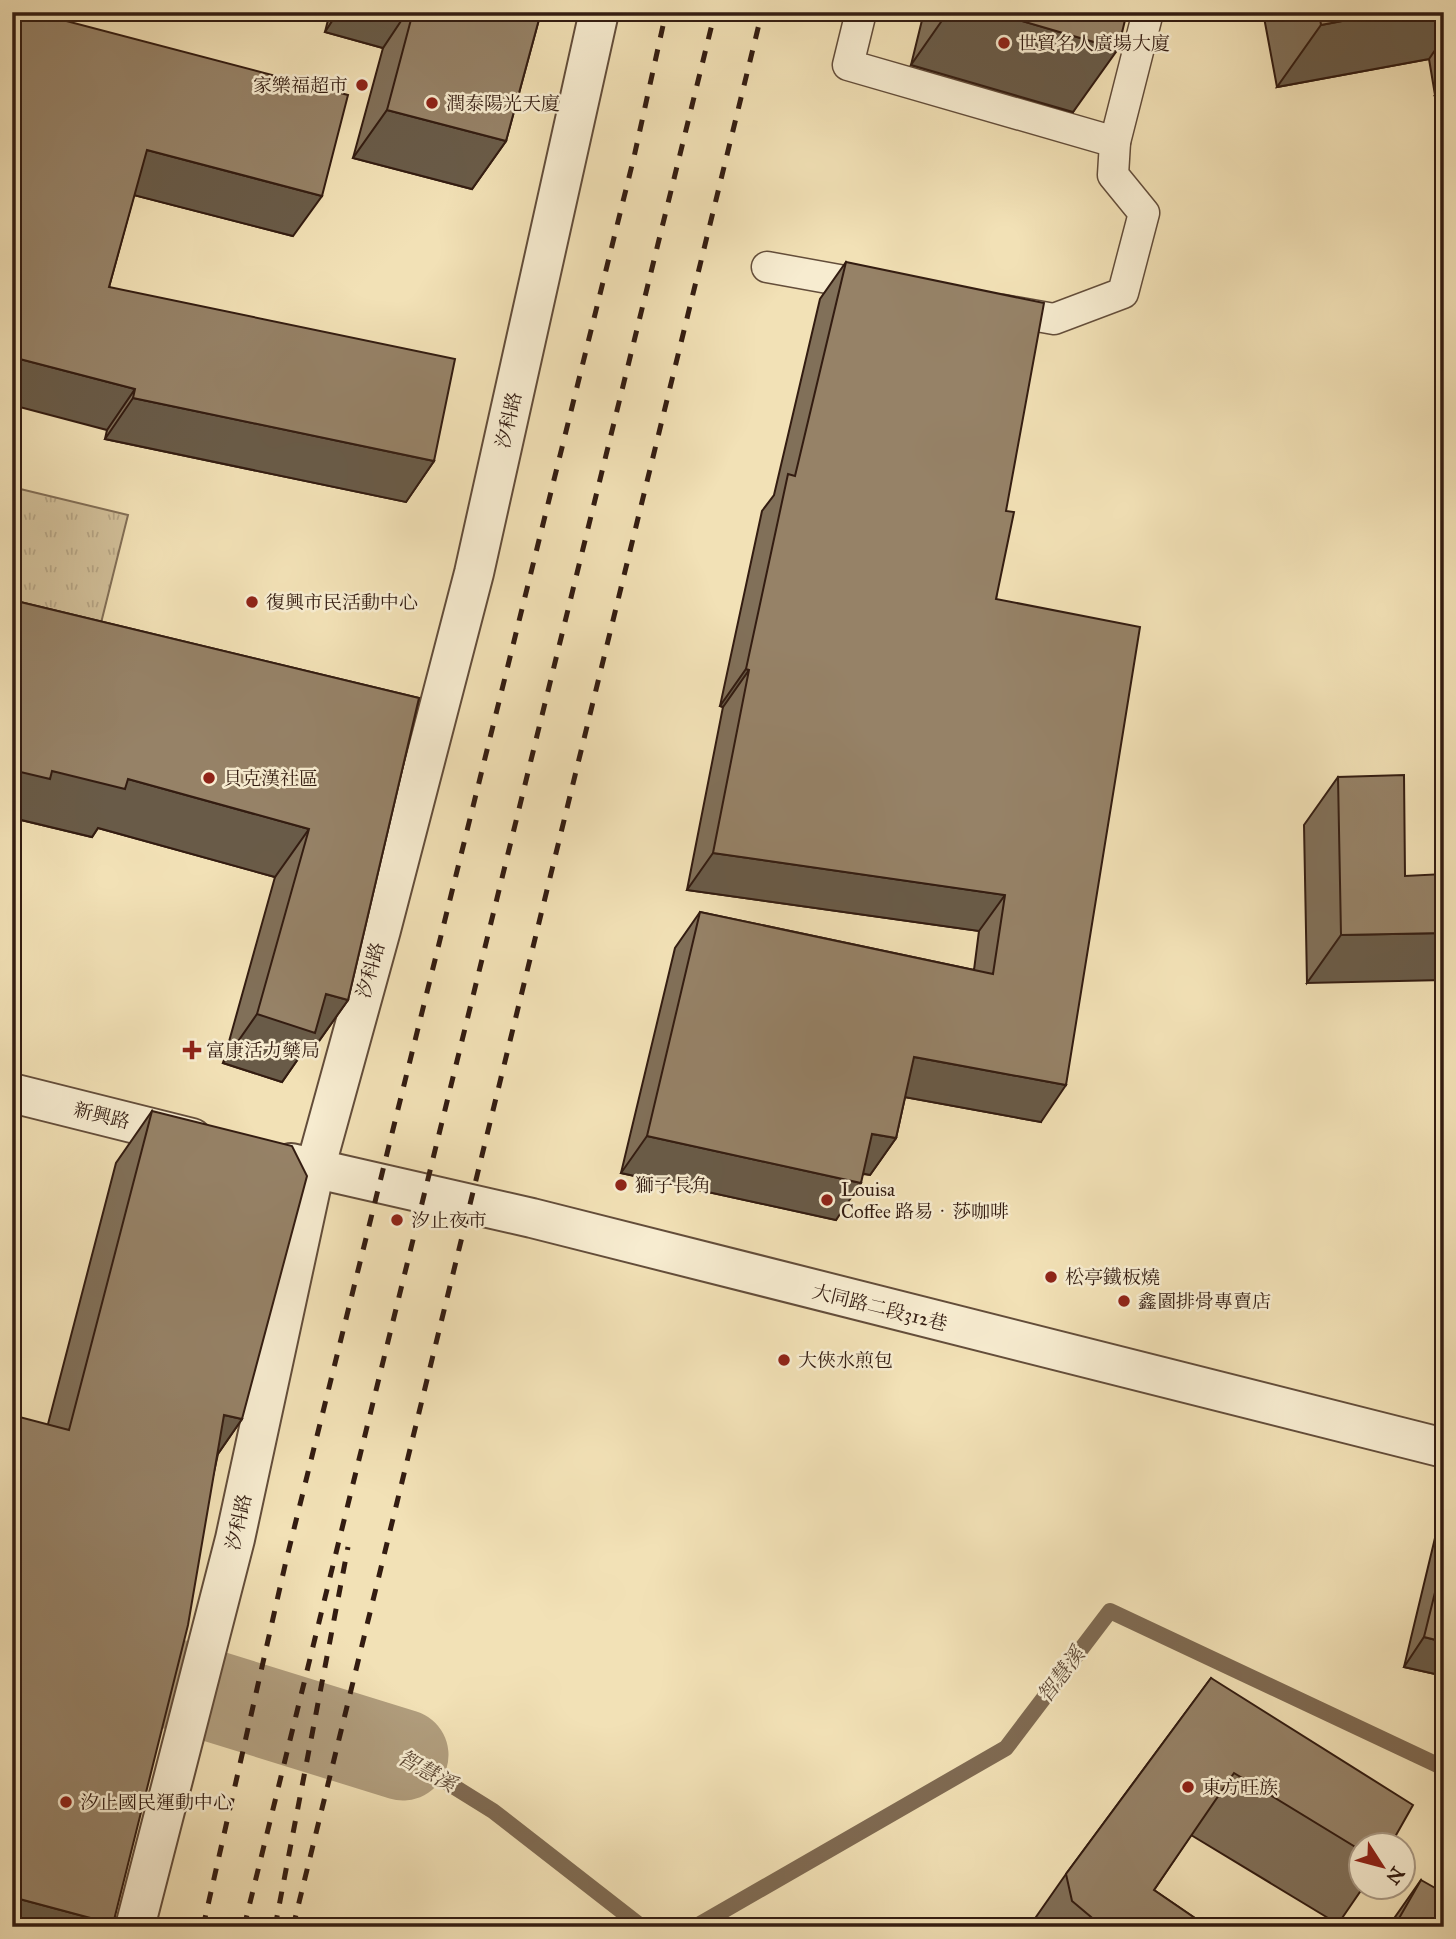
<svg xmlns="http://www.w3.org/2000/svg" width="1456" height="1939" font-family="'IM FELL Great Primer','Noto Serif TC',serif">
<style>
.grass{fill:url(#grass-tufts);stroke:#826e56;stroke-width:2}
.lines{fill:none;stroke-linecap:round;stroke-linejoin:round}
.stream{stroke:#7f6a52;stroke-width:16}
.river{stroke:#b19e7e;stroke-width:91}
.pedestrian-casing{stroke:#634d3a;stroke-width:33}
.minor-casing{stroke:#634d3a;stroke-width:42}
.pedestrian{stroke:#f7ecd0;stroke-width:30}
.minor{stroke:#f7ecd0;stroke-width:38}
.rail{stroke:#331c11;stroke-width:5;stroke-dasharray:12 12;stroke-linecap:butt}
.wall{fill:#817059;stroke:#331c11;stroke-width:2}
.shaded-wall{fill:#695b48;stroke:#331c11;stroke-width:2}
.building{fill:#968267;stroke:#331c11;stroke-width:2}
.poi-dot{fill:#8f2418;stroke:#f7ecd0;stroke-width:2.5}
.labels{text-anchor:middle;stroke-width:5;stroke-linejoin:round;paint-order:stroke}
.poi-label{font-size:19px;fill:#331c11;stroke:#f7ecd0;text-anchor:start}
.street-label{font-size:19px;fill:#331c11;stroke:#f7ecd0}
.water-label{font-size:21px;font-style:italic;fill:#5f4a37;stroke:#f7ecd0}
</style>
<defs>
<pattern id="grass-tufts" width="24" height="20" patternUnits="userSpaceOnUse" patternTransform="scale(1.75)"><rect width="24" height="20" fill="#d2c09a"/><path d="M3 7l-1-3M5 7V3M7 7l1-3M15 17l-1-3M17 17v-4M19 17l1-3" fill="none" stroke="#b5a484"/></pattern>
</defs>
<rect width="100%" height="100%" fill="#f2e1b6"/>
<filter id="stains"><feTurbulence type="fractalNoise" baseFrequency=".00286" numOctaves="4"/><feColorMatrix values="0 0 0 0 .2 0 0 0 0 .09 0 0 0 0 .02 0 0 0 .5 -.17"/></filter>
<radialGradient id="worn" r=".72"><stop offset=".6" stop-color="#630" stop-opacity="0"/><stop offset="1" stop-color="#630" stop-opacity=".3"/></radialGradient>
<polygon class="grass" points="12,487 128,515 92,659 12,639"/>
<g class="lines">
<g class="stream">
<polyline points="403,1755 493,1811 642,1927"/>
<polyline points="695,1927 1006,1748 1110,1611 1444,1768"/>
</g>
<polyline class="river" points="177,1685 403,1755"/>
<defs>
<g id="pedestrian">
<polyline points="861,12 848,65 1115,142 1113,175 1144,213 1123,293 1054,319 1003,310"/>
<polyline points="1115,142 1148,12"/>
<polyline points="767,267 872,286"/>
</g>
<g id="minor">
<polyline points="12,1093 192,1138"/>
<polyline points="291,1163 532,1218 1444,1448"/>
<polyline points="135,1927 235,1539 315,1169 381,930 474,573 599,12"/>
</g>
</defs>
<use href="#pedestrian" class="pedestrian-casing"/>
<use href="#minor" class="minor-casing"/>
<use href="#pedestrian" class="pedestrian"/>
<use href="#minor" class="minor"/>
<g class="rail">
<polyline points="203,1927 286,1561 634,157 666,12"/>
<polyline points="244,1927 715,12"/>
<polyline points="275,1927 348,1547"/>
<polyline points="293,1927 762,12"/>
</g>
</g>
<g class="wall">
<polygon points="12,12 293,236 134,195 109,287 434,461 406,502 105,439 107,430"/>
<polygon points="330,12 541,12 506,141 472,189 353,158 383,48 325,32"/>
<polygon points="924,12 1127,12 1073,112 911,65"/>
<polygon points="1263,12 1444,12 1444,94 1435,95 1429,59 1277,87"/>
<polygon points="846,262 1006,511 996,599 1041,1122 905,1097 896,1138 870,1175 863,1174 836,1220 621,1173 675,948 700,912 974,970 979,931 687,890 723,707 720,706 762,511 774,495 820,299"/>
<polygon points="12,600 419,698 348,1000 314,1048 307,1046 282,1082 223,1063 275,877 98,828 92,837 21,820 16,827"/>
<polygon points="1338,777 1405,876 1307,983 1304,825"/>
<polygon points="152,1111 242,1419 218,1454 112,1927 48,1424 116,1163"/>
<polygon points="1444,1509 1444,1676 1404,1667 1441,1513"/>
<polygon points="1211,1678 1362,1844 1362,1886 1364,1886 1338,1924 1191,1835 1154,1890 1208,1927 1029,1927 1066,1874"/>
<polygon points="1421,1880 1444,1927 1388,1927"/>
</g>
<g class="shaded-wall">
<polygon points="338,12 407,12 383,48 325,32"/>
<polygon points="948,12 991,12 1118,49 1073,112 911,65"/>
<polygon points="1389,12 1444,12 1444,37 1429,59 1277,87 1321,25"/>
<polygon points="1444,83 1444,94 1435,95"/>
<polygon points="387,110 506,141 472,189 353,158"/>
<polygon points="147,150 322,196 293,236 118,191"/>
<polygon points="12,357 135,389 107,430 12,405"/>
<polygon points="133,398 434,461 406,502 105,439"/>
<polygon points="746,669 749,670 723,707 720,706"/>
<polygon points="12,770 52,771 128,779 309,829 275,877 98,828 92,837 21,820 16,827 12,826"/>
<polygon points="713,853 1005,895 979,931 687,890"/>
<polygon points="1444,933 1444,980 1307,983 1341,935"/>
<polygon points="326,994 348,1000 314,1048 307,1046 282,1082 223,1063 257,1014"/>
<polygon points="914,1057 1066,1085 1041,1122 888,1094"/>
<polygon points="872,1134 896,1138 870,1175 847,1170"/>
<polygon points="647,1136 861,1183 836,1220 621,1173"/>
<polygon points="224,1415 242,1419 206,1471"/>
<polygon points="1424,1637 1444,1642 1444,1676 1404,1667"/>
<polygon points="12,1897 113,1924 112,1927 12,1927"/>
</g>
<g class="building">
<polygon points="12,12 32,12 348,95 322,196 147,150 109,287 455,359 434,461 133,398 135,389 12,357"/>
<polygon points="413,12 541,12 506,141 387,110"/>
<polygon points="991,12 1127,12 1118,49"/>
<polygon points="1319,12 1389,12 1321,25"/>
<polygon points="846,262 1044,303 1006,511 1014,512 996,599 1140,627 1066,1085 914,1057 896,1138 872,1134 861,1183 647,1136 700,912 993,974 1005,895 713,853 749,670 746,669 788,474 795,476"/>
<polygon points="12,600 419,698 348,1000 326,994 315,1033 257,1014 309,829 128,779 125,789 52,771 50,779 12,770"/>
<polygon points="1404,775 1405,876 1444,874 1444,933 1341,935 1338,777"/>
<polygon points="152,1111 292,1146 307,1176 242,1419 224,1415 188,1625 113,1924 12,1897 12,1415 69,1430"/>
<polygon points="1444,1556 1444,1642 1424,1637"/>
<polygon points="1211,1678 1413,1805 1391,1844 1362,1844 1362,1851 1234,1773 1154,1890 1208,1927 1103,1927 1072,1901 1066,1874"/>
<polygon points="1421,1880 1444,1893 1444,1927 1394,1927"/>
</g>
<g class="poi-dot">
<circle cx="1004" cy="43" r="7"/>
<circle cx="362" cy="85" r="7"/>
<circle cx="432" cy="103" r="7"/>
<circle cx="252" cy="602" r="7"/>
<circle cx="209" cy="778" r="7"/>
<path d="M188.5 1039.5h7v7h7v7h-7v7h-7v-7h-7v-7h7z"/>
<circle cx="621" cy="1185" r="7"/>
<circle cx="827" cy="1200" r="7"/>
<circle cx="397" cy="1220" r="7"/>
<circle cx="1051" cy="1277" r="7"/>
<circle cx="1124" cy="1301" r="7"/>
<circle cx="784" cy="1360" r="7"/>
<circle cx="1188" cy="1787" r="7"/>
<circle cx="66" cy="1802" r="7"/>
</g>
<g class="labels">
<g class="poi-label">
<text x="1018" y="50">世貿名人廣場大廈</text>
<text x="348" y="92" text-anchor="end">家樂福超市</text>
<text x="446" y="110">潤泰陽光天廈</text>
<text x="266" y="609">復興市民活動中心</text>
<text x="223" y="785">貝克漢社區</text>
<text x="206" y="1057">富康活力藥局</text>
<text x="635" y="1192">獅子長角</text>
<text x="841" y="1196">Louisa<tspan x="841" dy="22">Coffee 路易．莎咖啡</tspan></text>
<text x="411" y="1227">汐止夜市</text>
<text x="1065" y="1284">松亭鐵板燒</text>
<text x="1138" y="1308">鑫園排骨專賣店</text>
<text x="798" y="1367">大俠水煎包</text>
<text x="1202" y="1794">東方旺族</text>
<text x="80" y="1809">汐止國民運動中心</text>
</g>
<g class="street-label">
<text transform="translate(508 420) rotate(-77)" y="7">汐科路</text>
<text transform="translate(370 970) rotate(-74)" y="7">汐科路</text>
<text transform="translate(102 1115) rotate(14)" y="7">新興路</text>
<text transform="translate(880 1307) rotate(14)" y="7">大同路二段312巷</text>
<text transform="translate(238 1522) rotate(-77)" y="7">汐科路</text>
</g>
<g class="water-label">
<text transform="translate(1061 1675) rotate(-53)" y="7">智慧溪</text>
<text transform="translate(427 1771) rotate(29)" y="7">智慧溪</text>
</g>
</g>
<rect width="1456" height="1939" fill="none" stroke="#f2e1b6" stroke-width="42"/>
<rect x="14" y="14" width="1428" height="1911" fill="none" stroke="#331c11" stroke-width="3.5"/>
<rect x="21" y="21" width="1414" height="1897" fill="none" stroke="#331c11" stroke-width="2"/>
<g transform="translate(1382 1866) rotate(126)"><circle r="33" fill="#f7ecd0" stroke="#a99984" stroke-width="2"/>
<path d="M0-5L12 26L0 18L-12 26Z" fill="#8f2418"/>
<text y="-10" font-size="19" font-weight="bold" text-anchor="middle" fill="#331c11">N</text>
</g>
<rect width="100%" height="100%" filter="url(#stains)"/>
<rect width="100%" height="100%" fill="url(#worn)"/>
</svg>
